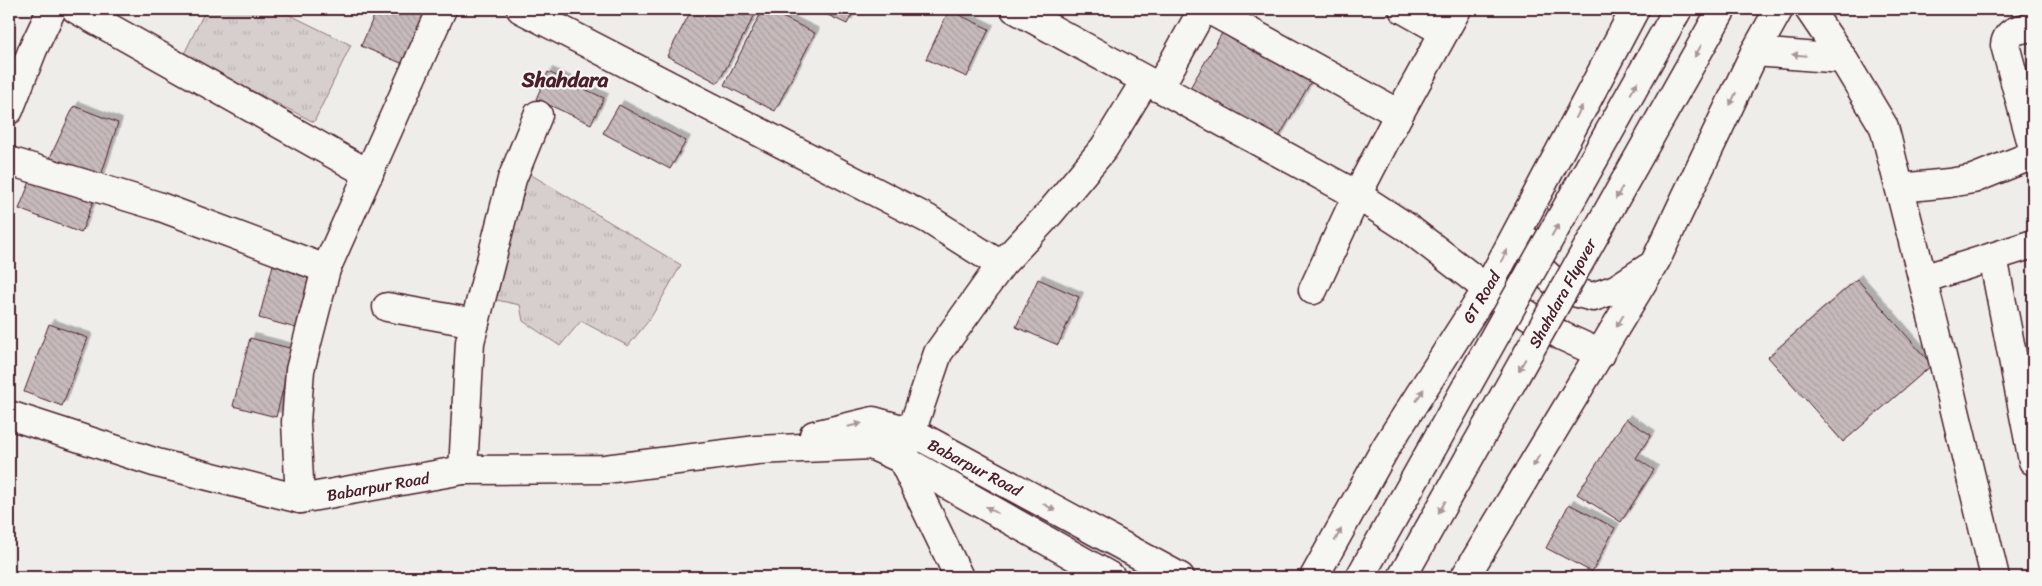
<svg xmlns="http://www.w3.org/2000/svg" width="2042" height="586" font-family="Sriracha,sans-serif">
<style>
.park{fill:url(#park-tufts);stroke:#90777c}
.building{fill:url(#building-back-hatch);stroke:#4a1f2b;filter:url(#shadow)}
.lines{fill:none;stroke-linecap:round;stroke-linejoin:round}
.street-casing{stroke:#4a1f2b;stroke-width:31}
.secondary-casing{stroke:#4a1f2b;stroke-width:31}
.primary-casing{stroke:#4a1f2b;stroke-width:31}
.street{stroke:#f6f6f2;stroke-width:28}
.secondary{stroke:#f6f6f2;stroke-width:28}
.primary{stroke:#f6f6f2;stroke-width:28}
.highway-bridge-casing{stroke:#4a1f2b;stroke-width:31;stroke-linecap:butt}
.highway-bridge{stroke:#f6f6f2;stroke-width:28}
.oneway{fill:#a99598}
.labels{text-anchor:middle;stroke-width:4.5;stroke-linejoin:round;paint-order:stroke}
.street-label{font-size:16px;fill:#4a1f2b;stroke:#f6f6f2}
.district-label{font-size:21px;font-weight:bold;fill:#4a1f2b;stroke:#f6f6f2}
</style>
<defs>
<pattern id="park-tufts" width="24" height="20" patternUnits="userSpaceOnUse" patternTransform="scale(1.25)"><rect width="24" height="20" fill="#d7cfce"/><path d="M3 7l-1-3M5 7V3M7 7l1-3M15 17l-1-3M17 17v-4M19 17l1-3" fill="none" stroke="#bab1b1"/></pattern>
<pattern id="building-back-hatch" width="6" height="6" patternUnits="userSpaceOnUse" patternTransform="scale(1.25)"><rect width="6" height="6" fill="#c6babb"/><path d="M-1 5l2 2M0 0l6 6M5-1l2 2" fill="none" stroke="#ac9fa1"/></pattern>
<filter id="shadow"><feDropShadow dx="4.5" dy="-4.5" stdDeviation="0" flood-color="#0004"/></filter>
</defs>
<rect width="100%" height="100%" fill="#efedea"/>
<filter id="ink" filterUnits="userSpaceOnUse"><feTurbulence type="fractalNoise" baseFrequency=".02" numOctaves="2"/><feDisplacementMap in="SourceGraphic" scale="10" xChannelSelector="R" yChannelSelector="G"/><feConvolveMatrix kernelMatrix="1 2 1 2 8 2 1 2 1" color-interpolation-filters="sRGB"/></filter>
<g filter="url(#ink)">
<g class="park">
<polygon points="206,9 278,9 351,45 314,122 183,56"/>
<polygon points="525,171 681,265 650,319 628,346 581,321 560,346 523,321 520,305 492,299"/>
</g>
<g class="building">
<polygon points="377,9 421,9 431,13 408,66 361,46"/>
<polygon points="692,9 758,9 718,83 667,56"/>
<polygon points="763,9 766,9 815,33 775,111 724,85"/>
<polygon points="815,9 855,9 847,24"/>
<polygon points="949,10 989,29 967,77 926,59"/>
<polygon points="1225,28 1313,78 1272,149 1184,98"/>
<polygon points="548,72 604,98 591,124 536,99"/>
<polygon points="619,105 686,141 670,169 603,133"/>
<polygon points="74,106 118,123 100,179 47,164"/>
<polygon points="33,174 95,197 81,233 19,209"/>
<polygon points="273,265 310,275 296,328 259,318"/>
<polygon points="1038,279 1079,297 1058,345 1016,327"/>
<polygon points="1857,279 1932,365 1843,442 1768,357"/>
<polygon points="49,324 88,338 62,406 24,392"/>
<polygon points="250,338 293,349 276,417 233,406"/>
<polygon points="1626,419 1651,435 1636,458 1654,470 1621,522 1577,494"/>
<polygon points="1569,504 1615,528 1592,572 1546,548"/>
</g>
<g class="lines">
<defs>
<g id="street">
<polyline points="76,9 369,174"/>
<polyline points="521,9 928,219 1001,265"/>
<polyline points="1015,9 1357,195 1408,228 1487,289 1562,336 1601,354"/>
<polyline points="1208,9 1399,114 1457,9"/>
<polyline points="1403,9 1444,32"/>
<polyline points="1809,9 1843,59 1884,127 1940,348 1995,577"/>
<path d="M2033 27C2020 29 2007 30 2005 45L2033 148"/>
<polyline points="1755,52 1843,59"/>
<polyline points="1159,88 1203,9"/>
<polyline points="9,110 33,49 52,9"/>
<polyline points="9,161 158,206 326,269"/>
<polyline points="1900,188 1949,183 1973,179 2033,155"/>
<polyline points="1993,257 2033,461"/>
<polyline points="1923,279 2033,244"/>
<polyline points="1313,290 1357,195 1399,114"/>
<polyline points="387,307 475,323"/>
<polyline points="463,470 470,342 512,179 538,115"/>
<polyline points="300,499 296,422 300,370 326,269 442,9"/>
<polyline points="959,577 902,459 938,353 1001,265 1049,214 1104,148 1145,81"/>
</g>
<g id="secondary">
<polyline points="9,415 157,463 300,499 463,470 605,469 757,450 871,445 902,459 1111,577"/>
<polyline points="814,435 873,421 912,432 1180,577"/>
</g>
<g id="primary">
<polyline points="1529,242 1536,265 1562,289 1593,297 1616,289 1648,268"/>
<polyline points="1314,577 1386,447 1487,289 1635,9"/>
<polyline points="1465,577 1656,260 1755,52 1779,9"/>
</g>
</defs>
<use href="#street" class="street-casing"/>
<use href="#secondary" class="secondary-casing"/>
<use href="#primary" class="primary-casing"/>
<use href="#street" class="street"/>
<use href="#secondary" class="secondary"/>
<use href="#primary" class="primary"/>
<defs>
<g id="highway-bridge">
<polyline points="1360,577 1678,9"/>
<polyline points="1402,577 1722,9"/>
</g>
</defs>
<use href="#highway-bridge" class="highway-bridge-casing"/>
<use href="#highway-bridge" class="highway-bridge"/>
</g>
<defs><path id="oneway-solid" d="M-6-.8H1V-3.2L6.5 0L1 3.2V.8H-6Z" transform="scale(1.25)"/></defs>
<g class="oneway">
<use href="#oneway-solid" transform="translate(1698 51) rotate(119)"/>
<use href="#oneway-solid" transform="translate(1799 55) rotate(-175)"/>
<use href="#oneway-solid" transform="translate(1634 88) rotate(-61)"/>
<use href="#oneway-solid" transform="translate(1733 99) rotate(115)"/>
<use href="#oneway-solid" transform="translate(1579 112) rotate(-63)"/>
<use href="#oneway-solid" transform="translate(1619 193) rotate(119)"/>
<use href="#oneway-solid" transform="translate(1555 230) rotate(-61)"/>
<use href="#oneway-solid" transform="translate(1504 256) rotate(-62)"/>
<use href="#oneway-solid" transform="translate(1620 321) rotate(120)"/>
<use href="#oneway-solid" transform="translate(1522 365) rotate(119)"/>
<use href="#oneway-solid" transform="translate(1420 395) rotate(-58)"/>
<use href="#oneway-solid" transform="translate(855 425) rotate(-14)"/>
<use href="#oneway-solid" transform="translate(1536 461) rotate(121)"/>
<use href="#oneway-solid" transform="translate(1049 507) rotate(28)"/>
<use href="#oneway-solid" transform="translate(1442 507) rotate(120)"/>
<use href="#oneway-solid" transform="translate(992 510) rotate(-150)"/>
<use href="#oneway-solid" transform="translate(1338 535) rotate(-61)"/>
</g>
</g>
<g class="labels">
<g class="street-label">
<text transform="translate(1562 293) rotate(-61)" y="6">Shahdara Flyover</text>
<text transform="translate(1481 297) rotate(-59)" y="6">GT Road</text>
<text transform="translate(975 467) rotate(28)" y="6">Babarpur Road</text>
<text transform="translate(378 486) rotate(-10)" y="6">Babarpur Road</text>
</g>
<g class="district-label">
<text x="565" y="87">Shahdara</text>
</g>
</g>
<rect width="2042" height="586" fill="none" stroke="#f6f6f2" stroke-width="30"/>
<rect x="15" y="15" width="2012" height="556" fill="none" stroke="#4a1f2b" stroke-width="2" filter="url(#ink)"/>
</svg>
